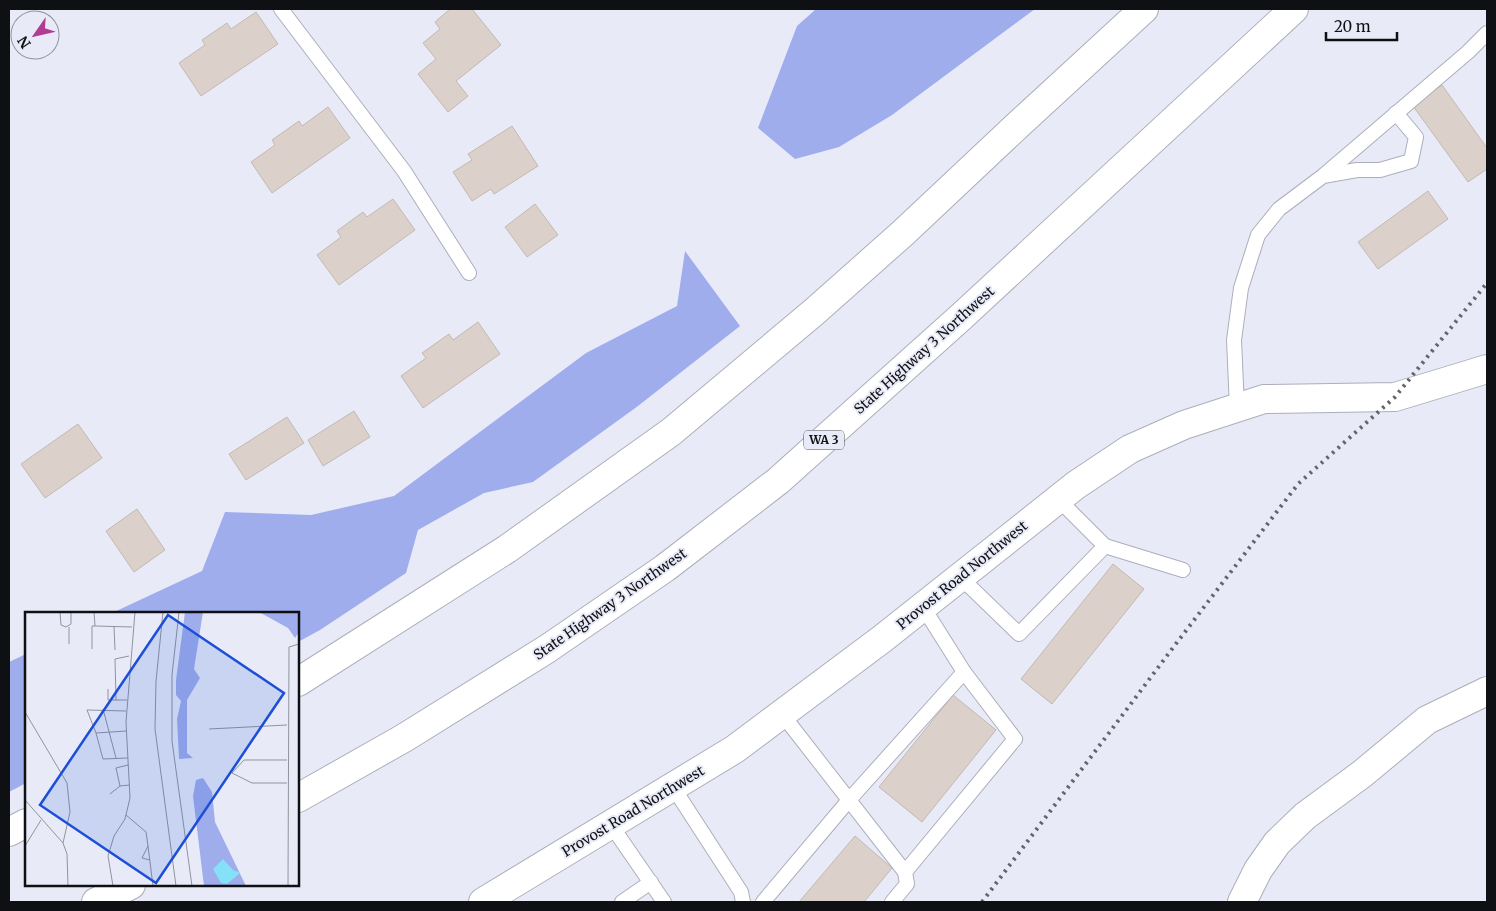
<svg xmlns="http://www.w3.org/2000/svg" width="1496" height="911" font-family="Merriweather,serif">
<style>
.forest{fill:#9faded}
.building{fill:#dcd0ca;stroke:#c3b8b2}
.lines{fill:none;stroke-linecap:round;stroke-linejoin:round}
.service-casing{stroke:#acafba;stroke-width:16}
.minor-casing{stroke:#acafba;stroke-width:30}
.tertiary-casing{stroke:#acafba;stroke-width:30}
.motorway-casing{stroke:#acafba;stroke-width:30}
.service{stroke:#fff;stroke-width:14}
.minor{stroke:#fff;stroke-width:28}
.tertiary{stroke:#fff;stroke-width:28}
.motorway{stroke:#fff;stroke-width:28}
.rail{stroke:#63656b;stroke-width:4;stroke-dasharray:2.5 5;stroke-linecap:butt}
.labels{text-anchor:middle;stroke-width:4;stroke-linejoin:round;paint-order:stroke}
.shield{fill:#e8ebf7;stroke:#505257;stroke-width:1}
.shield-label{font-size:12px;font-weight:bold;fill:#0f1013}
.street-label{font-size:14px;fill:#0f1013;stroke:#e8ebf7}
.inset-road{fill:none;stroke:#91939c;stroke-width:1}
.view{fill:#1d4ed8;fill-opacity:0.15;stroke:#1d4ed8;stroke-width:2.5}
.inset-edge{fill:none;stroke:#0f1013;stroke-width:2.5}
</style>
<rect width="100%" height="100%" fill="#e8ebf7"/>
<g class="forest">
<polygon points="816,9 1035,9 892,115 839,147 795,159 758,128 797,26"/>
<polygon points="685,251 740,326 638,406 533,482 484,493 418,530 406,573 320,630 298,642 298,614 112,613 202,571 225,512 311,515 394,496 586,353 677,306"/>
<polygon points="26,654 26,783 9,792 9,662"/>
</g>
<g class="building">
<polygon points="450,9 472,9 501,45 456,81 468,96 448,112 418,74 436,59 423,43 440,29 435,22"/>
<polygon points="256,12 278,44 201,96 179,63 205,45 202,40 227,23 231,29"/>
<polygon points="1442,85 1487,148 1487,169 1468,182 1413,106"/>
<polygon points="328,107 350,138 272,193 251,162 275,145 272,140 299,121 302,126"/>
<polygon points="512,126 538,166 494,194 491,189 472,201 453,172 472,160 468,154"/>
<polygon points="1428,191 1448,219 1378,269 1358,242"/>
<polygon points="393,199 415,230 339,285 317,255 341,237 337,231 363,212 367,217"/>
<polygon points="535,204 558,235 527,257 505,227"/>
<polygon points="478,322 500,354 423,408 401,376 426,358 422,353 449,334 453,340"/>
<polygon points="354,411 370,437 323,466 308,440"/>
<polygon points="287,417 304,443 246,480 229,454"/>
<polygon points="78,424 102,458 45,498 21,464"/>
<polygon points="137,509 165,550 134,572 106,531"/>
<polygon points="1113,564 1144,589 1052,704 1021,679"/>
<polygon points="953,695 996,730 922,822 879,787"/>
<polygon points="855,836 892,868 864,902 799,902"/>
</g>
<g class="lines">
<defs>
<g id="service">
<polyline points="281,9 404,171 469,273"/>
<polyline points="1324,175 1468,52 1487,33"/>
<polyline points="1237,408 1234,340 1241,288 1258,235 1279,209 1323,176 1357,170 1380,170 1411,161 1416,137 1396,113"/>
<polyline points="1058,499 1105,546 1183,570"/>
<polyline points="960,577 1019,634 1105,546"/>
<polyline points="782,714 905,872 1015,739 964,672 923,607"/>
<polyline points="673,787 741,892 743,902"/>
<polyline points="611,825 664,902"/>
<polyline points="622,902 651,882"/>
<polyline points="763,902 849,800 964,672"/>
<polyline points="892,902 907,884 905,872"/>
</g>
<polyline id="minor" points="1242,902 1258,870 1277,843 1305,816 1362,774 1427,720 1487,691"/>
<polyline id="tertiary" points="483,902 735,749 882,639 1076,485 1130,449 1184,425 1264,399 1395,397 1487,369"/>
<g id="motorway">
<polyline points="298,682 507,549 671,432 814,312 903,233 1020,123 1144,9"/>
<polyline points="298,798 404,738 547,649 665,568 778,481 961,317 1294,9"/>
<polyline points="9,832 26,823"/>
<polyline points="96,902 131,885"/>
</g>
</defs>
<use href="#service" class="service-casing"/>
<use href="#minor" class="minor-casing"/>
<use href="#tertiary" class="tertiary-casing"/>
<use href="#motorway" class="motorway-casing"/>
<use href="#service" class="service"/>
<use href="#minor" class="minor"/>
<use href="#tertiary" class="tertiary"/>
<use href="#motorway" class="motorway"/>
<polyline class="rail" points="982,902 1175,645 1298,484 1395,397 1487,283"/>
</g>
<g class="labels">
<rect class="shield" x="804" y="430.5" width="40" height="19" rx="4"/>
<g class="shield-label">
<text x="824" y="444">WA 3</text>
</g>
<g class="street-label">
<text transform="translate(924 350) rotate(-42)" y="5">State Highway 3 Northwest</text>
<text transform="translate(962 575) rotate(-39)" y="5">Provost Road Northwest</text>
<text transform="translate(610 604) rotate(-35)" y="5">State Highway 3 Northwest</text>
<text transform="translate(633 811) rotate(-31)" y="5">Provost Road Northwest</text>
</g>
</g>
<g transform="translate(25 612)">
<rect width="274" height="274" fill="#e8ebf7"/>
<path d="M160 0H178L169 57 175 66 162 88V141L168 146 154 147 152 107 156 89 151 83V68ZM234 0H274V20L270 26 263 16ZM178 166 187 180 190 210 221 274H179L168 184 171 168Z" fill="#9faded"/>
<path d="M198 247 208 258 215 261 202 272 196 271 188 257Z" fill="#85e1f7"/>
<path class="inset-road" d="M35 0 36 13 41 15 46 12V0M69 0 70 14 107 15M138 0 131 69 130 117 151 274M154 0 147 63V129L167 274M89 14 90 38M44 32V15M67 37V14H70M83 77V88H102M91 88 90 47 104 44M78 97 91 146M0 100 42 171 45 200 38 231M184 117 262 113M101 119 71 121 78 147 103 146M71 121 62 98 101 99M262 148H219L207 161 227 171H262M95 174 91 156 103 153M85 182 95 174 105 173M0 188 38 231 42 242 43 274M101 203 121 220 123 234 117 246 125 248M0 234 16 208M123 234 128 274M88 274 83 244 89 224 100 207 105 186 101 110 110 0M263 274 264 35 274 32"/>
<path class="view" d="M143 3 259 81 131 271 15 193Z"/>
<rect width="274" height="274" class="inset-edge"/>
</g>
<rect width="1496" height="911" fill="none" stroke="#0f1013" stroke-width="20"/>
<g transform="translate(35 35) rotate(236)"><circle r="24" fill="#e8ebf7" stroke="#91939c"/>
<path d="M0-4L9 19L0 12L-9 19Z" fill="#b33b91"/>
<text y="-8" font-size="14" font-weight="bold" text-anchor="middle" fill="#0f1013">N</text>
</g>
<path d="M1326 32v8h71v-8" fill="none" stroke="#0f1013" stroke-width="2.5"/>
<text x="1334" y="32" font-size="15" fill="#0f1013" stroke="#e8ebf7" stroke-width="4" paint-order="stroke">20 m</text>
</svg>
